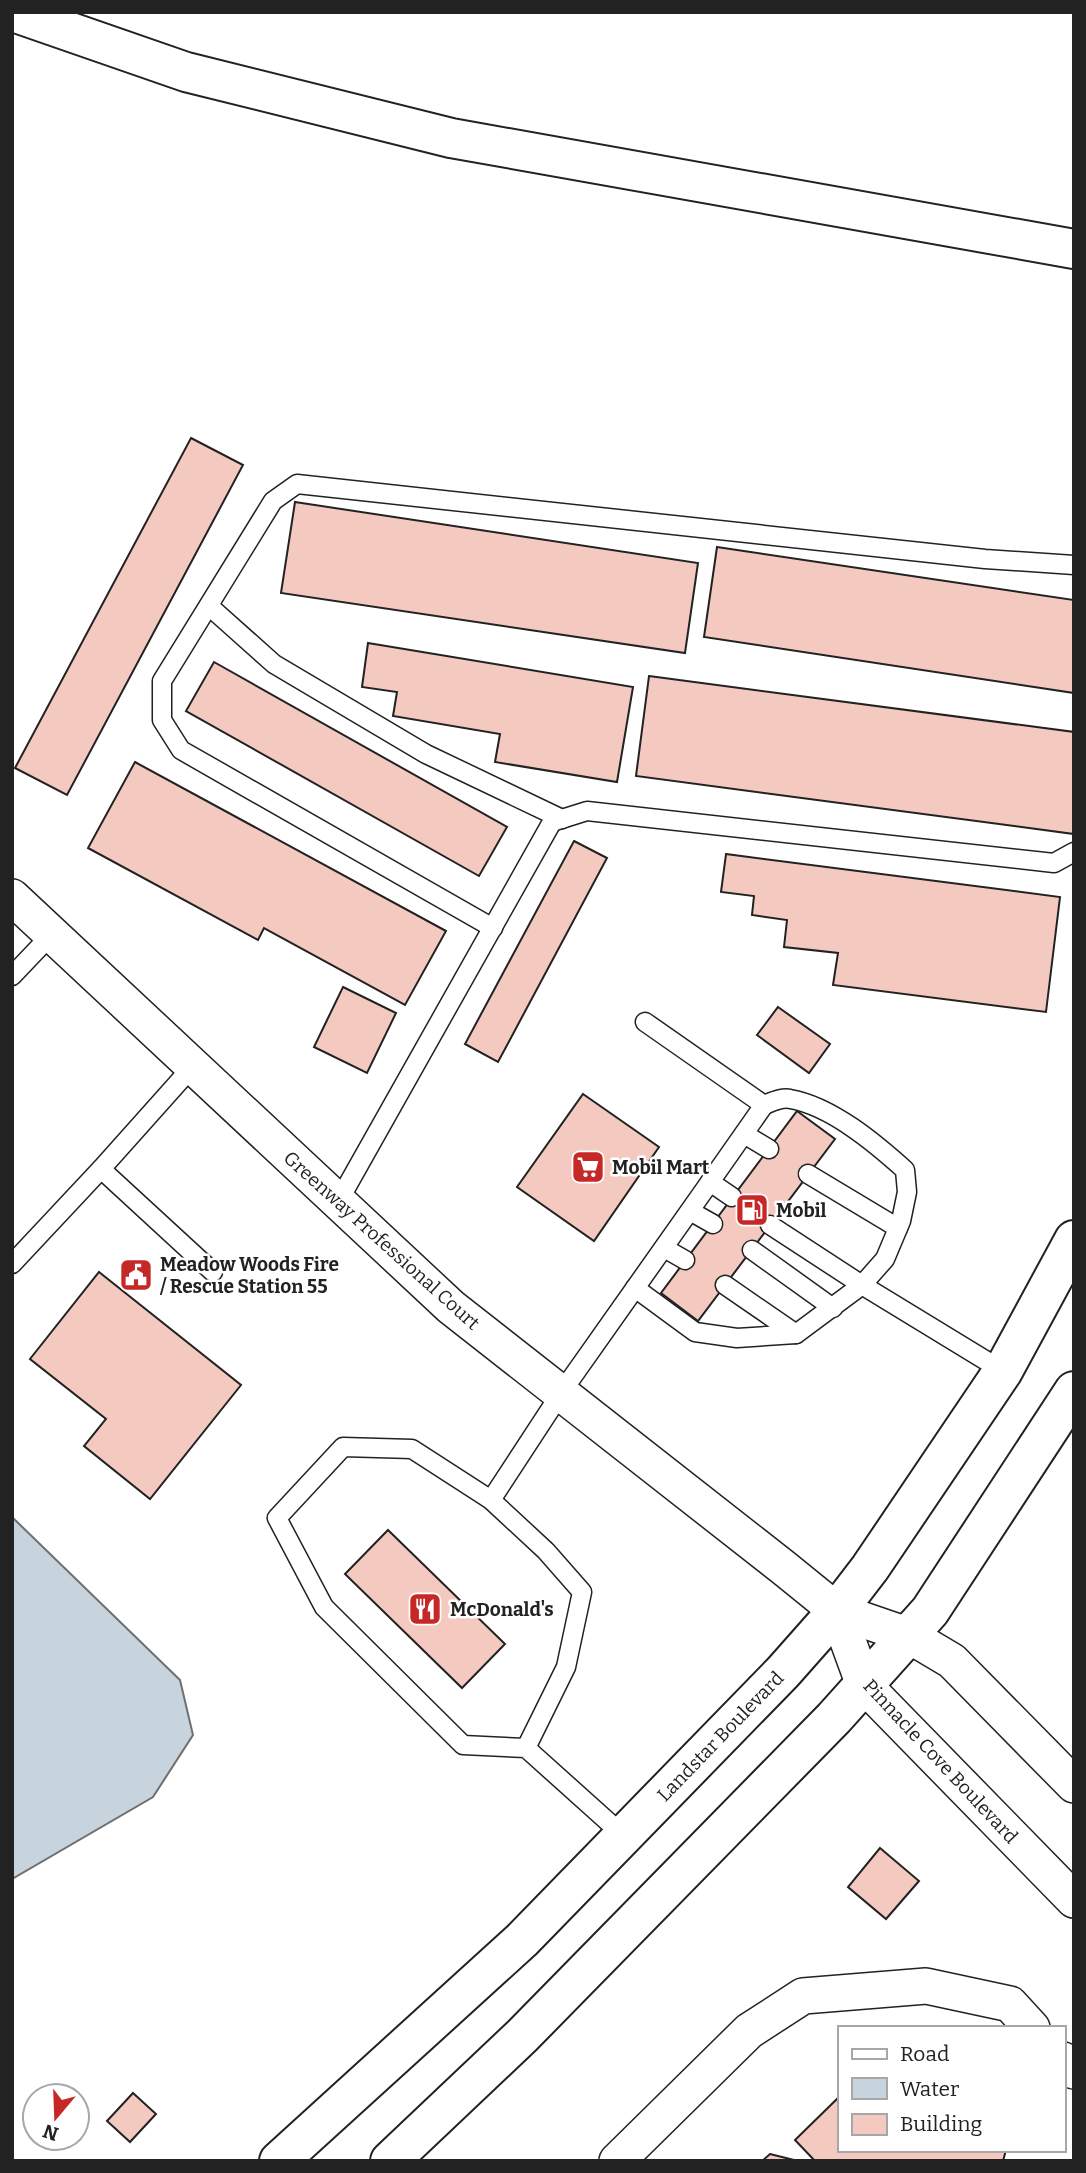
<svg xmlns="http://www.w3.org/2000/svg" width="1086" height="2173" font-family="Bitter,serif">
<style>
.water{fill:#c7d3dd;stroke:#6f6f6f;stroke-width:2}
.building{fill:#f3c9c0;stroke:#222;stroke-width:2}
.lines{fill:none;stroke-linecap:round;stroke-linejoin:round}
.service-casing{stroke:#222;stroke-width:21}
.minor-casing{stroke:#222;stroke-width:38}
.tertiary-casing{stroke:#222;stroke-width:42}
.motorway-casing{stroke:#222;stroke-width:42}
.service{stroke:#fff;stroke-width:18}
.minor{stroke:#fff;stroke-width:35}
.tertiary{stroke:#fff;stroke-width:38}
.motorway{stroke:#fff;stroke-width:38}
.labels{text-anchor:middle;stroke-width:5;stroke-linejoin:round;paint-order:stroke}
.poi-label{font-size:19px;font-weight:bold;fill:#222;stroke:#fff;text-anchor:start}
.street-label{font-size:19px;fill:#222;stroke:#fff}
</style>
<rect width="100%" height="100%" fill="#fff"/>
<polygon class="water" points="12,1517 180,1680 193,1735 153,1797 12,1879"/>
<g class="building">
<polygon points="191,438 243,465 67,795 15,768"/>
<polygon points="295,502 698,563 685,653 281,593"/>
<polygon points="717,547 1074,600 1074,693 704,637"/>
<polygon points="368,643 633,687 617,782 495,762 500,734 393,716 397,692 362,687"/>
<polygon points="214,662 507,827 479,876 186,711"/>
<polygon points="649,676 1074,732 1074,834 636,776"/>
<polygon points="135,762 446,931 405,1005 264,928 258,940 88,848"/>
<polygon points="574,841 607,858 498,1062 465,1044"/>
<polygon points="726,854 1060,897 1046,1012 833,985 838,953 784,947 787,920 752,915 754,896 721,892"/>
<polygon points="343,987 396,1013 367,1073 314,1047"/>
<polygon points="778,1007 830,1044 809,1073 757,1035"/>
<polygon points="583,1094 659,1147 594,1241 517,1187"/>
<polygon points="797,1111 835,1139 698,1321 661,1293"/>
<polygon points="99,1272 241,1385 150,1499 84,1446 106,1419 30,1359"/>
<polygon points="388,1530 505,1644 462,1688 345,1574"/>
<polygon points="880,1848 919,1881 886,1919 848,1887"/>
<polygon points="133,2093 156,2114 130,2142 107,2121"/>
<polygon points="839,2097 839,2150 1006,2150 1003,2161 815,2161 795,2140"/>
<polygon points="770,2154 798,2161 762,2161"/>
</g>
<g class="lines">
<defs>
<g id="service">
<polyline points="209,606 274,664 426,754 562,819"/>
<polyline points="493,928 181,750 162,720 162,681 273,501 297,484 985,559 1074,565"/>
<polyline points="12,976 52,934"/>
<polyline points="193,1066 101,1169 213,1272"/>
<polyline points="744,1134 769,1149"/>
<polyline points="808,1174 898,1228"/>
<polyline points="710,1182 764,1105"/>
<polyline points="338,1202 552,822 587,811 1054,863 1074,852"/>
<polyline points="690,1211 713,1224"/>
<polyline points="770,1225 862,1285 1003,1371"/>
<polyline points="664,1248 685,1260"/>
<polyline points="752,1250 833,1308"/>
<polyline points="12,1264 101,1169"/>
<polyline points="725,1285 796,1334"/>
<path d="M635 1288 695 1332 737 1338 796 1334 862 1285 885 1259 901 1221 907 1192 905 1170C875 1143 831 1106 790 1099 782 1097 772 1102 764 1105L645 1022"/>
<polyline points="491,1500 561,1393 710,1182 732,1197"/>
<polyline points="526,1748 566,1667 582,1592 546,1551 491,1500 412,1449 343,1447 277,1518 324,1607 463,1745 526,1748 624,1836"/>
</g>
<g id="minor">
<polyline points="12,897 451,1307 784,1568 837,1611 910,1636 952,1661 1074,1785"/>
<polyline points="837,1611 864,1685 1074,1900"/>
<polyline points="1063,2060 1074,2071"/>
<polyline points="617,2161 749,2031 803,1996 926,1986 1010,2004 1032,2028"/>
</g>
<g id="tertiary">
<polyline points="279,2161 522,1940 783,1672 837,1611 870,1568 1003,1371 1074,1240"/>
<polyline points="390,2161 522,2036 834,1718 930,1611 1074,1391"/>
</g>
<polyline id="motorway" points="13,12 186,72 451,138 1074,249"/>
</defs>
<use href="#service" class="service-casing"/>
<use href="#minor" class="minor-casing"/>
<use href="#tertiary" class="tertiary-casing"/>
<use href="#motorway" class="motorway-casing"/>
<use href="#service" class="service"/>
<use href="#minor" class="minor"/>
<use href="#tertiary" class="tertiary"/>
<use href="#motorway" class="motorway"/>
</g>
<defs>
<symbol id="supermarket-square" viewBox="-11 -11 22 22"><rect x="-9" y="-9" width="18" height="18" rx="4" fill="#c62828" stroke="#fff"/><path d="M-6-5.5h2.5l.6 2H6L4.5 2H-2.5L-4.4-4H-6ZM-1.5 3.2a1.3 1.3 0 1 0 .1 0ZM3 3.2a1.3 1.3 0 1 0 .1 0Z" fill="#fff"/></symbol>
<symbol id="fuel-square" viewBox="-11 -11 22 22"><rect x="-9" y="-9" width="18" height="18" rx="4" fill="#c62828" stroke="#fff"/><path d="M-5.5-6h7V0h2V4h1.3V-2.5L3-4.5l.8-.8L6-3V5H2.5V1h-1V6h-7ZM-4.2-4.7v3.2H.2V-4.7Z" fill="#fff"/></symbol>
<symbol id="civic-square" viewBox="-11 -11 22 22"><rect x="-9" y="-9" width="18" height="18" rx="4" fill="#c62828" stroke="#fff"/><path d="M-.6-6.5H3V-4.5H.6V-3L4-1V1h2V6H-6V1h2V-1L-.6-3ZM-1.2 2.5V6h2.4V2.5Z" fill="#fff"/></symbol>
<symbol id="restaurant-square" viewBox="-11 -11 22 22"><rect x="-9" y="-9" width="18" height="18" rx="4" fill="#c62828" stroke="#fff"/><path d="M-5-6h1v4h1v-4h1v4h1v-4h1v5L-1.5 .5V6h-2V.5L-5-1ZM5-6V6H3V1.5H1.5Q1.5-4 5-6Z" fill="#fff"/></symbol>
</defs>
<g fill-rule="evenodd">
<use href="#supermarket-square" x="569" y="1148" width="38" height="38"/>
<use href="#fuel-square" x="733" y="1191" width="38" height="38"/>
<use href="#civic-square" x="117" y="1256" width="38" height="38"/>
<use href="#restaurant-square" x="406" y="1590" width="38" height="38"/>
</g>
<g class="labels">
<g class="poi-label">
<text x="612" y="1174">Mobil Mart</text>
<text x="776" y="1217">Mobil</text>
<text x="160" y="1271">Meadow Woods Fire<tspan x="160" dy="22">/ Rescue Station 55</tspan></text>
<text x="450" y="1616">McDonald's</text>
</g>
<g class="street-label">
<text transform="translate(382 1240) rotate(42)" y="7">Greenway Professional Court</text>
<text transform="translate(720 1736) rotate(-46)" y="7">Landstar Boulevard</text>
<text transform="translate(941 1761) rotate(47)" y="7">Pinnacle Cove Boulevard</text>
</g>
</g>
<rect width="1086" height="2173" fill="none" stroke="#222222" stroke-width="28"/>
<rect x="838" y="2026" width="228" height="126" fill="#ffffff" stroke="#a7a7a7" stroke-width="2"/>
<rect x="852" y="2049" width="35" height="10" fill="#ffffff" stroke="#a7a7a7" stroke-width="2"/>
<text x="900" y="2061" font-size="21" fill="#222222">Road</text>
<rect x="852" y="2078" width="35" height="21" fill="#c7d3dd" stroke="#a7a7a7" stroke-width="2"/>
<text x="900" y="2096" font-size="21" fill="#222222">Water</text>
<rect x="852" y="2114" width="35" height="21" fill="#f3c9c0" stroke="#a7a7a7" stroke-width="2"/>
<text x="900" y="2131" font-size="21" fill="#222222">Building</text>
<g transform="translate(56 2117) rotate(199)"><circle r="33" fill="#ffffff" stroke="#a7a7a7" stroke-width="2"/>
<path d="M0-5L12 26L0 18L-12 26Z" fill="#c62828"/>
<text y="-10" font-size="19" font-weight="bold" text-anchor="middle" fill="#222222">N</text>
</g>
</svg>
